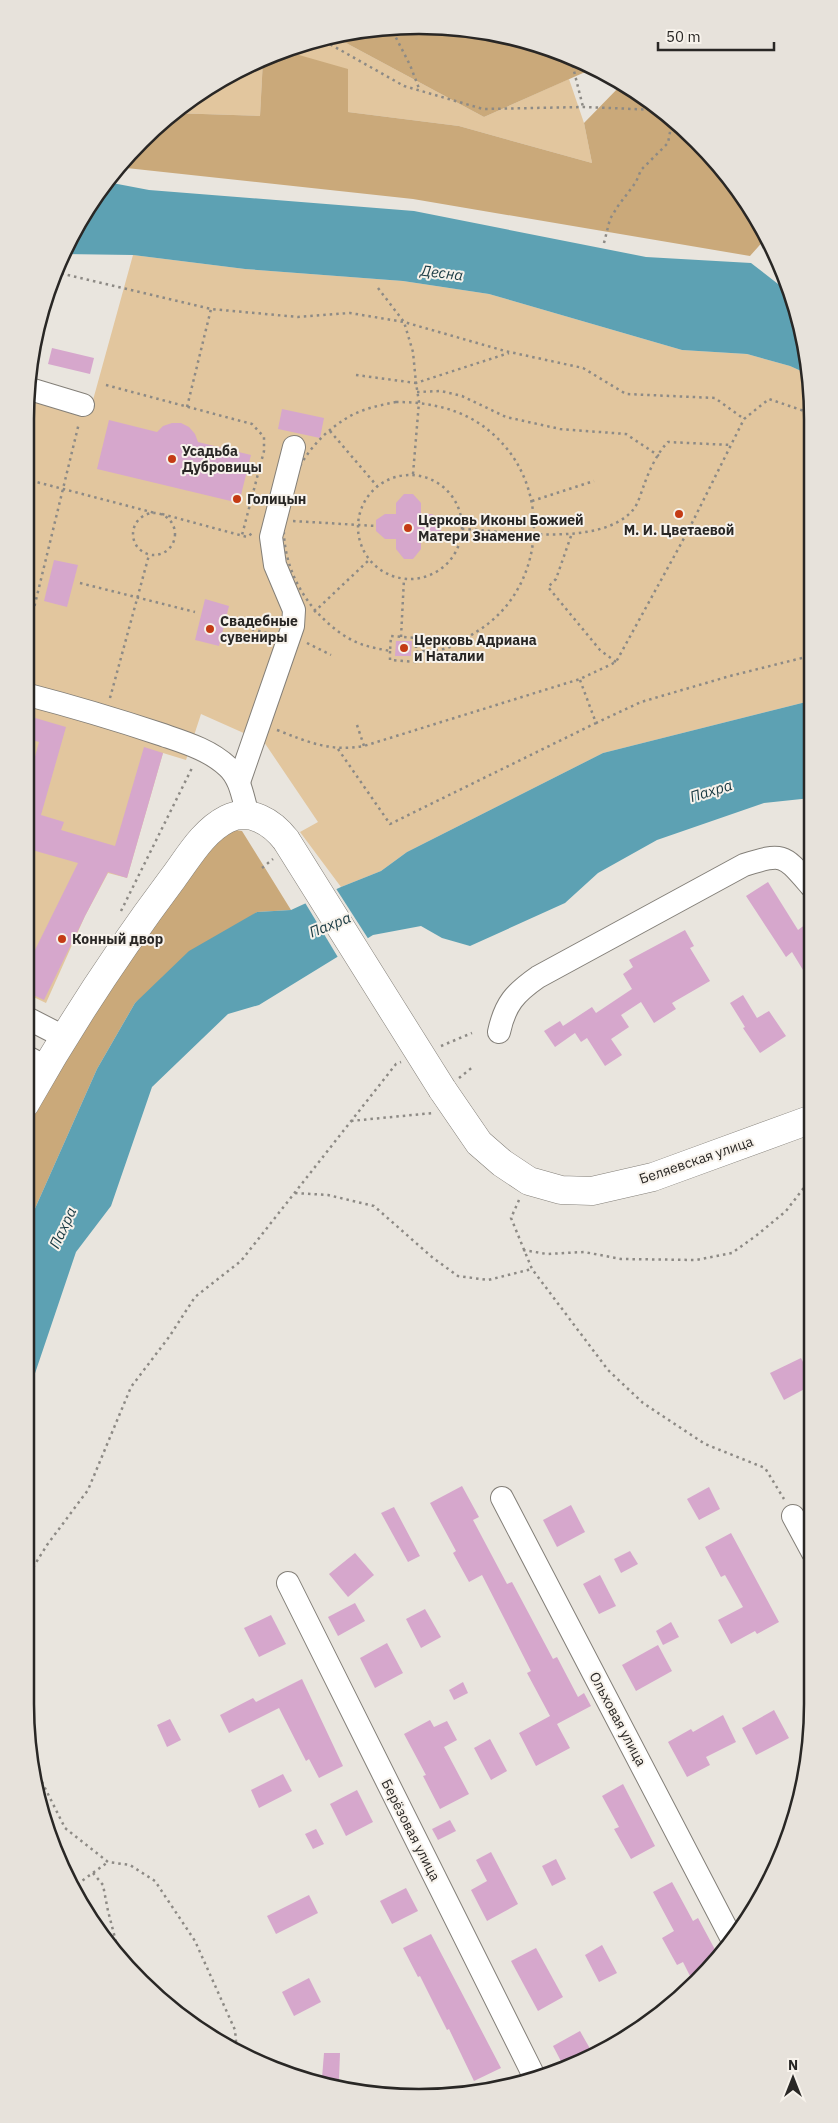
<svg xmlns="http://www.w3.org/2000/svg" width="838" height="2123" font-family="'IBM Plex Sans',sans-serif">
<style>
.green{fill:#e2c69e}
.forest{fill:#caa97a}
.water{fill:#5da1b3}
.pier{fill:#e9e5de}
.building{fill:#d6a7cc}
.lines{fill:none;stroke-linecap:round;stroke-linejoin:round}
.minor-casing{stroke:#837f78;stroke-width:24}
.major-casing{stroke:#837f78;stroke-width:29}
.path{stroke:#8d8a85;stroke-width:2.5;stroke-dasharray:2.5 4;stroke-linecap:butt}
.minor{stroke:#fff;stroke-width:22}
.major{stroke:#fff;stroke-width:28}
.major-bridge-casing{stroke:#837f78;stroke-width:29;stroke-linecap:butt}
.major-bridge{stroke:#fff;stroke-width:28}
.poi-dot{fill:#c43b14;stroke:#f7f2eb;stroke-width:2}
.labels{text-anchor:middle;stroke-width:4;stroke-linejoin:round;paint-order:stroke}
.poi-label{font-size:14px;font-weight:bold;fill:#292725;stroke:#f7f2eb;text-anchor:start}
.street-label{font-size:14px;fill:#292725;stroke:#f7f2eb}
.water-label{font-size:15px;font-style:italic;fill:#183942;stroke:#f7f2eb}
.rim{fill:none;stroke:#292725;stroke-width:2.5}
</style>
<rect width="100%" height="100%" fill="#e9e5de"/>
<g class="green">
<polygon points="333,36 484,117 569,79 584,123 592,163 459,126 348,112 285,51 317,39"/>
<polygon points="263,59 260,116 173,113 179,107 244,66"/>
<polygon points="133,255 245,269 403,281 489,294 682,350 747,354 790,366 810,375 810,701 603,753 407,852 381,871 341,887 300,832 318,822 264,742 201,714 186,760 163,753 127,878 108,873 85,916 46,1003 25,993 25,419 31,382 93,400"/>
</g>
<g class="forest">
<polygon points="393,26 470,28 545,46 592,69 484,117 333,36"/>
<polygon points="285,51 348,69 348,112 459,126 592,163 584,123 622,84 638,92 715,159 767,237 750,256 413,199 117,167 123,159 172,113 260,116 263,59"/>
<polygon points="215,827 242,831 291,910 257,912 135,1003 97,1069 25,1231 25,1104"/>
</g>
<g class="water">
<polygon points="107,182 149,190 414,211 646,257 751,263 787,291 810,367 810,375 790,366 747,354 682,350 489,294 403,281 245,269 133,255 63,254 78,222"/>
<polygon points="810,701 811,798 764,803 657,840 598,873 565,903 470,946 442,938 421,926 373,935 259,1005 228,1014 152,1087 111,1206 76,1252 25,1403 25,1231 97,1069 135,1003 189,951 257,912 291,910 341,887 381,871 407,852 603,753"/>
</g>
<polygon class="pier" points="335,887 369,940 339,959 304,901"/>
<g class="building">
<polygon points="52,348 94,358 90,374 48,364"/>
<polygon points="282,409 324,418 320,438 278,429"/>
<polygon points="109,420 157,432 163,426 172,423 181,423 189,427 195,434 198,442 251,455 239,503 97,469"/>
<polygon points="404,494 413,494 421,503 421,514 432,514 441,520 441,531 432,539 421,539 421,549 413,559 404,559 396,549 396,539 385,539 376,531 376,520 385,514 396,514 396,503"/>
<polygon points="54,560 78,565 67,607 44,601"/>
<polygon points="205,599 229,606 219,646 195,640"/>
<polygon points="396,641 412,641 411,656 395,656"/>
<polygon points="25,715 66,727 41,815 64,822 61,830 115,846 144,747 163,753 127,878 108,872 85,916 44,1000 25,991 25,950 33,954 78,863 25,848 25,793 39,742 25,738"/>
<polygon points="768,882 798,930 806,924 811,932 811,983 792,952 786,957 746,896"/>
<polygon points="685,930 694,946 690,948 710,981 672,1003 676,1009 654,1023 641,1002 621,1015 629,1027 611,1039 622,1055 605,1066 587,1038 581,1042 575,1033 555,1047 544,1031 560,1021 563,1026 592,1007 596,1013 632,989 623,974 633,967 629,960"/>
<polygon points="743,995 757,1018 769,1011 786,1036 760,1053 743,1028 745,1027 730,1003"/>
<polygon points="801,1358 812,1380 812,1385 784,1400 770,1373"/>
<polygon points="462,1486 479,1517 473,1520 507,1584 512,1582 553,1659 557,1657 578,1697 584,1693 591,1706 557,1724 570,1748 536,1766 519,1733 550,1716 527,1673 531,1671 482,1575 469,1582 453,1553 456,1551 430,1503"/>
<polygon points="709,1487 720,1509 699,1520 687,1499"/>
<polygon points="571,1505 585,1532 557,1547 543,1520"/>
<polygon points="394,1507 420,1556 408,1562 381,1513"/>
<polygon points="731,1533 779,1622 757,1634 755,1631 731,1644 718,1620 743,1607 725,1575 721,1577 705,1547"/>
<polygon points="630,1551 638,1564 621,1573 614,1559"/>
<polygon points="355,1553 374,1575 348,1597 329,1574"/>
<polygon points="600,1575 616,1606 599,1614 583,1584"/>
<polygon points="355,1603 365,1621 338,1636 328,1617"/>
<polygon points="425,1609 441,1637 421,1648 406,1619"/>
<polygon points="271,1615 286,1644 259,1657 244,1628"/>
<polygon points="671,1622 679,1637 663,1645 656,1631"/>
<polygon points="387,1643 403,1673 375,1688 360,1658"/>
<polygon points="658,1645 672,1671 636,1691 622,1665"/>
<polygon points="302,1679 343,1766 319,1778 309,1759 306,1761 279,1708 229,1733 220,1715 253,1698 256,1702"/>
<polygon points="463,1682 468,1693 454,1700 449,1690"/>
<polygon points="774,1710 789,1738 756,1755 742,1728"/>
<polygon points="723,1715 736,1742 706,1757 710,1765 687,1777 668,1742 691,1729 693,1732"/>
<polygon points="170,1719 181,1740 167,1747 157,1725"/>
<polygon points="430,1720 434,1727 447,1721 457,1740 444,1747 469,1794 440,1809 423,1776 426,1775 404,1734"/>
<polygon points="490,1739 507,1771 491,1780 474,1748"/>
<polygon points="283,1774 292,1791 259,1808 251,1790"/>
<polygon points="623,1784 655,1846 631,1859 614,1829 619,1827 602,1796"/>
<polygon points="357,1790 373,1822 346,1836 330,1804"/>
<polygon points="450,1820 456,1831 438,1840 432,1829"/>
<polygon points="316,1829 324,1844 313,1849 305,1834"/>
<polygon points="491,1852 518,1904 487,1921 471,1890 487,1881 476,1860"/>
<polygon points="556,1859 566,1879 552,1886 542,1866"/>
<polygon points="672,1882 693,1921 698,1918 719,1957 694,1984 683,1962 677,1965 662,1938 674,1931 653,1892"/>
<polygon points="406,1888 418,1911 392,1924 380,1901"/>
<polygon points="309,1895 318,1913 276,1934 267,1916"/>
<polygon points="431,1934 501,2068 474,2081 449,2029 447,2030 420,1976 418,1977 403,1948"/>
<polygon points="602,1945 617,1973 599,1982 585,1955"/>
<polygon points="536,1948 563,1997 538,2011 511,1961"/>
<polygon points="309,1978 321,2002 294,2016 282,1992"/>
<polygon points="580,2031 593,2054 563,2065 553,2046"/>
<polygon points="324,2053 340,2053 339,2079 322,2078"/>
</g>
<g class="lines">
<defs>
<g id="minor">
<polyline points="30,389 83,405"/>
<path d="M25 694C71 706 115 719 160 734 183 742 209 749 228 767 241 779 243 799 248 815"/>
<polyline points="239,782 293,626 294,610 275,565 271,537 294,447"/>
<polyline points="25,1017 64,1037"/>
<path d="M499 1032C505 1004 515 993 538 977L744 865C784 852 784 855 811 886"/>
<polyline points="25,1056 46,1067"/>
<polyline points="502,1498 733,1941"/>
<polyline points="793,1516 813,1553"/>
<polyline points="288,1583 534,2076"/>
</g>
<g id="major">
<polyline points="442,1089 479,1143 502,1163 529,1181 561,1190 592,1191 653,1177 812,1119"/>
<path d="M25 1104C69 1026 119 950 173 878 188 858 203 831 227 819 250 808 272 822 286 840"/>
</g>
</defs>
<use href="#minor" class="minor-casing"/>
<use href="#major" class="major-casing"/>
<g class="path">
<polyline points="390,26 410,65 420,91"/>
<polyline points="319,38 404,86 483,109 583,107 659,110"/>
<polyline points="571,59 583,107"/>
<polyline points="604,243 610,219 618,206 636,182 641,170 668,143 672,121"/>
<polyline points="55,272 211,309 298,317 350,313 404,322 505,351 583,368 626,394 715,398 744,419"/>
<polyline points="378,288 404,322 413,352 416,383 509,353"/>
<polyline points="356,375 416,383 419,402 413,474"/>
<polyline points="106,385 252,424 264,437 264,451 242,535"/>
<polyline points="417,392 441,391 462,396 506,417 560,429 626,434 659,456"/>
<path d="M396 402C432 402 467 410 494 435 554 489 545 591 476 632 468 637 459 644 450 647 440 651 427 650 416 652V638L391 636 390 651C381 649 372 648 364 645 343 639 320 618 308 601 262 538 284 452 352 415 366 408 381 405 396 402Z"/>
<polyline points="187,407 211,309"/>
<polyline points="330,431 377,486"/>
<circle cx="410" cy="527" r="52"/>
<polyline points="25,479 155,513"/>
<polyline points="532,501 594,481"/>
<circle cx="154" cy="534" r="21"/>
<polyline points="162,514 247,537 254,532"/>
<polyline points="293,521 376,526"/>
<path d="M462 529C508 531 600 548 633 510 638 504 641 493 644 485 649 471 657 453 668 442L731 445"/>
<polyline points="571,536 556,579 548,587 600,650 616,662"/>
<polyline points="80,583 195,612"/>
<polyline points="314,612 369,560"/>
<polyline points="25,614 34,608 79,423"/>
<polyline points="233,624 270,634"/>
<polyline points="401,637 404,579"/>
<polyline points="307,643 331,655"/>
<polyline points="390,651 390,660 416,662 416,652"/>
<polyline points="580,680 596,723 641,702 730,676 810,656"/>
<polyline points="110,698 149,555"/>
<polyline points="357,725 364,746"/>
<path d="M277 730C308 742 330 752 364 746L580 679 616 662 688 531 744 419 769 399 810 413"/>
<polyline points="338,749 390,824 596,723"/>
<polyline points="262,868 273,859"/>
<polyline points="121,911 192,768"/>
<polyline points="441,1046 472,1033"/>
<polyline points="459,1078 474,1066"/>
<polyline points="351,1121 433,1113"/>
<polyline points="295,1193 328,1195 374,1206 433,1258 458,1276 488,1280 532,1269"/>
<polyline points="519,1200 511,1218 532,1269 608,1370 643,1403 705,1444 765,1468 784,1499"/>
<polyline points="523,1250 547,1254 584,1252 621,1259 696,1260 732,1253 757,1235 786,1211 806,1185 807,1157 805,1143"/>
<polyline points="25,1592 32,1569 47,1545 88,1490 131,1387 169,1337 195,1297 241,1261 396,1064 401,1062"/>
<polyline points="36,1770 65,1828 108,1862 130,1865 155,1881 195,1941 235,2030 237,2052"/>
<polyline points="93,1873 103,1885 108,1911 121,1961"/>
<polyline points="72,1888 108,1862"/>
</g>
<use href="#minor" class="minor"/>
<use href="#major" class="major"/>
<defs>
<polyline id="major-bridge" points="286,840 442,1089"/>
</defs>
<use href="#major-bridge" class="major-bridge-casing"/>
<use href="#major-bridge" class="major-bridge"/>
</g>
<g class="poi-dot">
<circle cx="172" cy="459" r="5"/>
<circle cx="237" cy="499" r="5"/>
<circle cx="679" cy="514" r="5"/>
<circle cx="408" cy="528" r="5"/>
<circle cx="210" cy="629" r="5"/>
<circle cx="404" cy="648" r="5"/>
<circle cx="62" cy="939" r="5"/>
</g>
<g class="labels">
<g class="poi-label">
<text x="182" y="456">Усадьба<tspan x="182" dy="16">Дубровицы</tspan></text>
<text x="247" y="504">Голицын</text>
<text x="418" y="525">Церковь Иконы Божией<tspan x="418" dy="16">Матери Знамение</tspan></text>
<text x="679" y="535" text-anchor="middle">М. И. Цветаевой</text>
<text x="220" y="626">Свадебные<tspan x="220" dy="16">сувениры</tspan></text>
<text x="414" y="645">Церковь Адриана<tspan x="414" dy="16">и Наталии</tspan></text>
<text x="72" y="944">Конный двор</text>
</g>
<g class="street-label">
<text transform="translate(696 1160) rotate(-19)" y="5">Беляевская улица</text>
<text transform="translate(618 1719) rotate(62)" y="5">Ольховая улица</text>
<text transform="translate(411 1830) rotate(63)" y="5">Берёзовая улица</text>
</g>
<g class="water-label">
<text transform="translate(442 273) rotate(7)" y="5">Десна</text>
<text transform="translate(711 791) rotate(-17)" y="5">Пахра</text>
<text transform="translate(330 925) rotate(-22)" y="5">Пахра</text>
<text transform="translate(63 1228) rotate(-65)" y="5">Пахра</text>
</g>
</g>
<path d="M0 0H838V2123H0ZM419 34H419A385 385 0 0 1 804 419V1704A385 385 0 0 1 419 2089H419A385 385 0 0 1 34 1704V419A385 385 0 0 1 419 34Z" fill="#e7e2db" fill-rule="evenodd"/>
<path class="rim" d="M419 34H419A385 385 0 0 1 804 419V1704A385 385 0 0 1 419 2089H419A385 385 0 0 1 34 1704V419A385 385 0 0 1 419 34Z"/>
<g transform="translate(793 2078)" stroke="#f7f2eb" stroke-width="4" paint-order="stroke">
<path d="M0-4L9 19L0 12L-9 19Z" fill="#292725"/>
<text y="-8" font-size="14" font-weight="bold" text-anchor="middle" fill="#292725">N</text>
</g>
<path d="M658 42v8h116v-8" fill="none" stroke="#292725" stroke-width="2.5"/>
<text x="666" y="42" font-size="15" fill="#292725" stroke="#f7f2eb" stroke-width="4" paint-order="stroke">50 m</text>
</svg>
